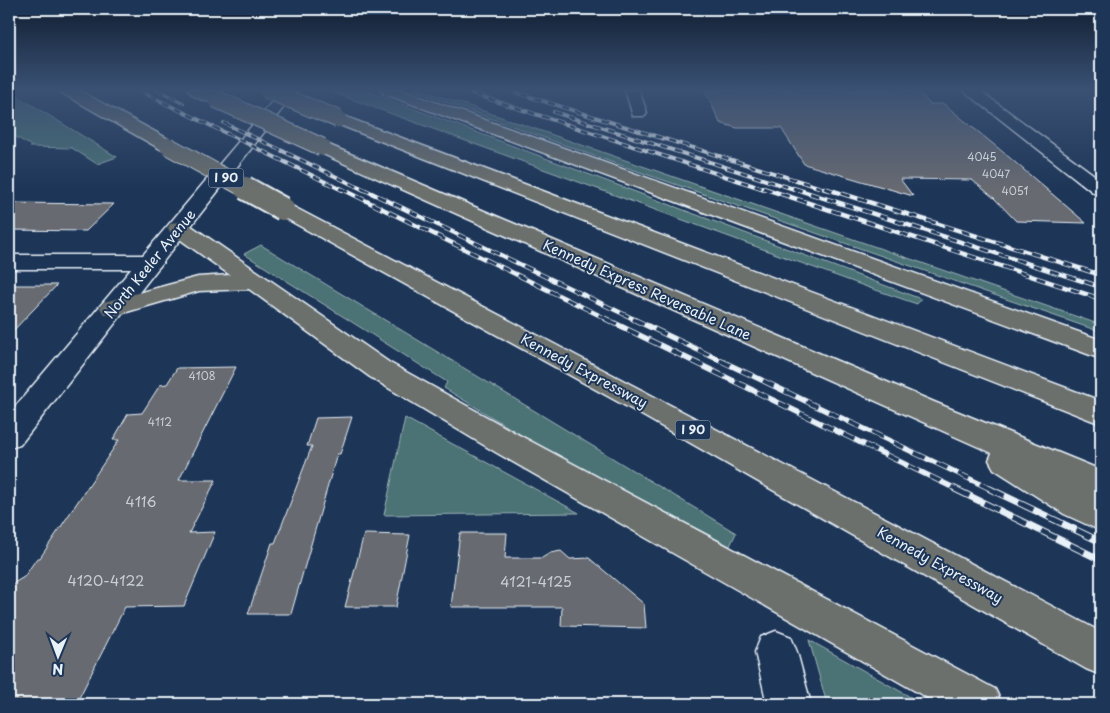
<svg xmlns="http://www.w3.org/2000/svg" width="1110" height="713" font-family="'Playpen Sans',sans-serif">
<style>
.green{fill:#4c7275;stroke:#9ab2b6}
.building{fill:#676a71;stroke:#e8f1f8}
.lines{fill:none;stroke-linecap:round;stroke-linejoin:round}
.minor-casing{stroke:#e8f1f8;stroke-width:3}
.tertiary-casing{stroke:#e8f1f8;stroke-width:3}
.motorway-casing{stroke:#e8f1f8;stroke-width:3}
.minor{fill:#1d3557;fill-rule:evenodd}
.tertiary{fill:#1d3557;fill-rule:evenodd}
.motorway{fill:#6c706d;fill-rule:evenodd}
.rail-far3-casing{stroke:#e8f1f8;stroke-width:4}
.rail-far2-casing{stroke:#e8f1f8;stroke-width:4.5}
.rail-far1-casing{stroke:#e8f1f8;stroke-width:5.5}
.rail-casing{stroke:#e8f1f8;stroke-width:7}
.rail-far3{stroke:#1d3557;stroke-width:2.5;stroke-dasharray:7;stroke-linecap:butt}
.rail-far2{stroke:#1d3557;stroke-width:3;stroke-dasharray:9;stroke-linecap:butt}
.rail-far1{stroke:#1d3557;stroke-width:4;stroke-dasharray:12;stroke-linecap:butt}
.rail{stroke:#1d3557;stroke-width:5;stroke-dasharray:16;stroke-linecap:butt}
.motorway-bridge-far1-casing{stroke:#e8f1f8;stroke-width:19;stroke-linecap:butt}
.motorway-bridge-casing{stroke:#e8f1f8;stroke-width:26;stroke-linecap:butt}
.motorway-bridge-far1{stroke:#6c706d;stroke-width:17}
.motorway-bridge{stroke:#6c706d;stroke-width:22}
.labels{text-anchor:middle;stroke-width:4;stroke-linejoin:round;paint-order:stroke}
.number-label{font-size:11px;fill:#c8cfd6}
.shield{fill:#1d3557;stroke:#abb9c8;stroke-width:1}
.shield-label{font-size:12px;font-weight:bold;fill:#e8f1f8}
.street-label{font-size:14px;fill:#e8f1f8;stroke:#1d3557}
.near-number-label{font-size:14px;fill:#c8cfd6}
</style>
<rect width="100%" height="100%" fill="#1d3557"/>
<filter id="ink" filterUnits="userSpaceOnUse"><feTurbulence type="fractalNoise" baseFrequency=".02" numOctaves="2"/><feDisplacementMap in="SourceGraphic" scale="10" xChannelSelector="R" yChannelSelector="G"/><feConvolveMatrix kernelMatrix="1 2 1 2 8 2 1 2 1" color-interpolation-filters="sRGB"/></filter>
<g filter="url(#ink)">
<g class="green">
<polygon points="326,90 364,90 921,299 917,304 867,287"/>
<polygon points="412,90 421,90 475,108 1101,325 1101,332 611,162"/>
<polygon points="9,91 117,157 97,164 72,148 30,147 30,145 9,133"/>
<polygon points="261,245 736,533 730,546 546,450 444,388 447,382 244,254"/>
<polygon points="405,418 579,513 384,515"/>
<polygon points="809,640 923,704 827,704"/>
</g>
<g class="building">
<polygon points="705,90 917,90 930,104 944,104 1003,152 1086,223 1016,221 994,198 972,180 900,179 913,196 804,164 781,128 737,128 720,123"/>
<polygon points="9,203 114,204 86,231 9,230"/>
<polygon points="9,285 57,285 9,335"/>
<polygon points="236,367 179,480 216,480 189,533 215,532 184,606 125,607 76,704 9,704 9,586 24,577 37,558 40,558 119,440 113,440 128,414 142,413 160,385 167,384 177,368"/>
<polygon points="352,417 340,454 337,454 291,614 248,614 272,543 275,543 312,446 307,446 316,418"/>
<polygon points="460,533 507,533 505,558 542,558 550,553 561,551 570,559 589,558 644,604 646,628 561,626 562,607 451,607"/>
<polygon points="364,534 410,535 396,607 345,607"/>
</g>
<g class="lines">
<defs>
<g id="minor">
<polygon points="625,90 639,90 647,113 645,116 633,116"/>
<polygon points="963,90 979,90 1101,180 1101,195 1094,193"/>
<polygon points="9,255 151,255 159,257 163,262 159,267 151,269 9,269"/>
<polygon points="776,631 791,637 797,652 811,704 767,704 755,652 761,637"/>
</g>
<polygon id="tertiary" points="282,90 297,90 20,445 9,448 9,414"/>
<g id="motorway">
<polygon points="60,90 78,90 174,142 177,146 174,150 168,151 162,150 62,93"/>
<path d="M188 90C200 90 216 88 224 99L221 102C212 105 193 98 188 90Z"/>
<polygon points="380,90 401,90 1101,340 1101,359 382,93"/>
<polygon points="338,114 1101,401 1101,424 332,122 330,119 332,116"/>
<polygon points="322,142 934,402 1101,470 1101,531 1064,514 994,469 989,460 992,453 316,151 313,147 316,143"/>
<polygon points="283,203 290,205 1101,632 1101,675 1086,669 631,409 276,213 273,209 276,205"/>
<polygon points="179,222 187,223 390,363 519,435 995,689 1002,704 938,704 497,453 370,377 249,289 199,291 113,316 104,314 100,308 104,302 198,277 230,275 171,233 168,228 171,223"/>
</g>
</defs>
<use href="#minor" class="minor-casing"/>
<use href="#tertiary" class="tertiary-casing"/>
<use href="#motorway" class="motorway-casing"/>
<use href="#minor" class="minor"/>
<use href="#tertiary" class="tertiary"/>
<use href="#motorway" class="motorway"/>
<defs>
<g id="rail-far3">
<polyline points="138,90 342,190"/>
<polyline points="157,90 183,103"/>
<polyline points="462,90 767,190"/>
<polyline points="508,90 828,190"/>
<polyline points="554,112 797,190"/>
<polyline points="224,123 364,190"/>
</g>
<g id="rail-far2">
<polyline points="340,188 609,320"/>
<polyline points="361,188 636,320"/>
<polyline points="763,188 1101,299"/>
<polyline points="793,188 1101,287"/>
<polyline points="824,188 1101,275"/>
</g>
<g id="rail-far1">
<polyline points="606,319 958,490"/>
<polyline points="633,319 993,490"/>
</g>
<g id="rail">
<polyline points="955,489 1101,560"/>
<polyline points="990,489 1101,542"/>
</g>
</defs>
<use href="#rail-far3" class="rail-far3-casing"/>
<use href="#rail-far2" class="rail-far2-casing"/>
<use href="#rail-far1" class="rail-far1-casing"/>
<use href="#rail" class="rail-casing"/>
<use href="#rail-far3" class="rail-far3"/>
<use href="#rail-far2" class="rail-far2"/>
<use href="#rail-far1" class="rail-far1"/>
<use href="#rail" class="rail"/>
<defs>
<g id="motorway-bridge-far1">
<polyline points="267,90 338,119"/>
<polyline points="216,99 322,147"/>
<polyline points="168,146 248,190"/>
</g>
<polyline id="motorway-bridge" points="245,188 283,209"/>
</defs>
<use href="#motorway-bridge-far1" class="motorway-bridge-far1-casing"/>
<use href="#motorway-bridge" class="motorway-bridge-casing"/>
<use href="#motorway-bridge-far1" class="motorway-bridge-far1"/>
<use href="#motorway-bridge" class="motorway-bridge"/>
</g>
</g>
<linearGradient id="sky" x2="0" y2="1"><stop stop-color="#101d30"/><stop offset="0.47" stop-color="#3a5174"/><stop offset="1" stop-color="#3a5174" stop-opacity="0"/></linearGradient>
<rect width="1110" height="190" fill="url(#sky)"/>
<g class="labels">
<g class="number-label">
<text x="982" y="161">4045</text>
<text x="996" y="178">4047</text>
<text x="1015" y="195">4051</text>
<text x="202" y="380">4108</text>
<text x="160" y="426">4112</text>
</g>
<g class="shield">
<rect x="208.5" y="168.5" width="35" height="19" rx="4"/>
<rect x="675.5" y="420.5" width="35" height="19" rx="4"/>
</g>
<g class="shield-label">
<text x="226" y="182">I 90</text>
<text x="693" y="434">I 90</text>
</g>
<g class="street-label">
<text transform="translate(150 264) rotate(-51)" y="5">North Keeler Avenue</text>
<text transform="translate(647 290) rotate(24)" y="5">Kennedy Express Reversable Lane</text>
<text transform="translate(584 371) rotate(28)" y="5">Kennedy Expressway</text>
<text transform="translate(940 565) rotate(29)" y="5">Kennedy Expressway</text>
</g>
<g class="near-number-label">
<text x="141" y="507">4116</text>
<text x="106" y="586">4120-4122</text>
<text x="536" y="587">4121-4125</text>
</g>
</g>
<rect width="1110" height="713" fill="none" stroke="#1d3557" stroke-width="30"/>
<rect x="15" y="15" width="1080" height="683" fill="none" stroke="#e8f1f8" stroke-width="2" filter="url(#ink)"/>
<g transform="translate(58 656) rotate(181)" stroke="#1d3557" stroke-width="4" paint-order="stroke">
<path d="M0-4L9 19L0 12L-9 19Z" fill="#e8f1f8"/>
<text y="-8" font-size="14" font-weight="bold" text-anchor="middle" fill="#e8f1f8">N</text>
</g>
</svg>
